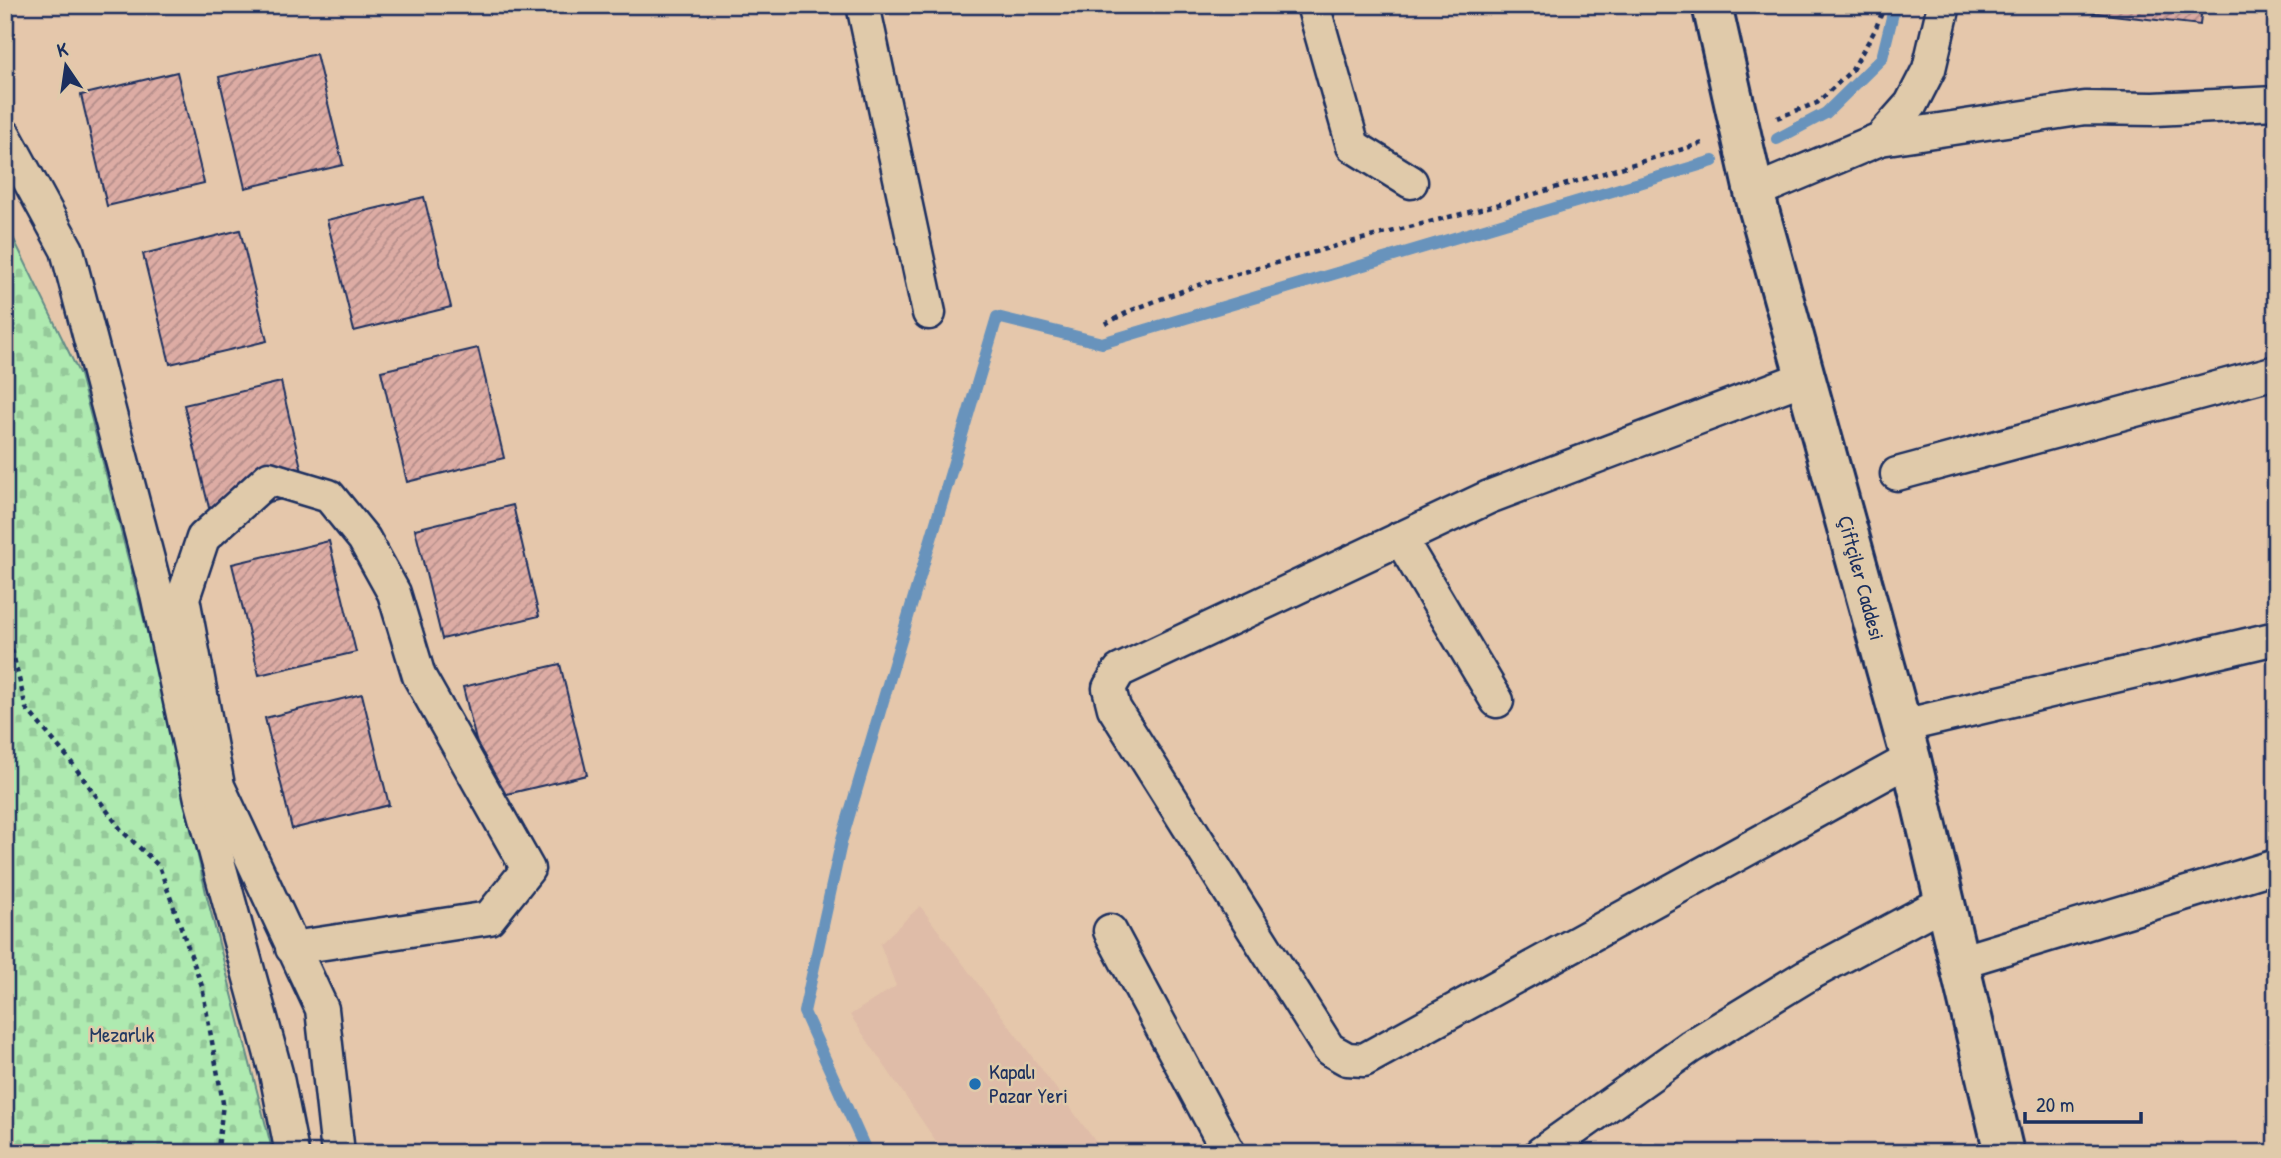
<svg xmlns="http://www.w3.org/2000/svg" width="2281" height="1158" font-family="'Patrick Hand',sans-serif">
<style>
.built{fill:#dfbca8}
.cemetery{fill:url(#cemetery-stones);stroke:#648c87;stroke-width:2}
.lines{fill:none;stroke-linecap:round;stroke-linejoin:round}
.stream{stroke:#6893bc;stroke-width:12}
.building{fill:url(#building-hatch);stroke:#1b2f5e;stroke-width:2}
.minor-casing{stroke:#1b2f5e;stroke-width:37}
.tertiary-casing{stroke:#1b2f5e;stroke-width:44}
.path{stroke:#1b2f5e;stroke-width:4.5;stroke-dasharray:5 5;stroke-linecap:butt}
.minor{stroke:#e0caaa;stroke-width:32}
.tertiary{stroke:#e0caaa;stroke-width:38}
.poi-dot{fill:#1f6fb2;stroke:#e0caaa;stroke-width:2.5}
.labels{text-anchor:middle;stroke-width:5;stroke-linejoin:round;paint-order:stroke}
.street-label{font-size:21px;fill:#1b2f5e;stroke:#e0caaa}
.park-label{font-size:21px;fill:#223862;stroke:#e0caaa}
.poi-label{font-size:21px;fill:#1b2f5e;stroke:#e0caaa;text-anchor:start}
</style>
<defs>
<pattern id="cemetery-stones" width="16" height="16" patternUnits="userSpaceOnUse" patternTransform="scale(1.75)"><rect width="16" height="16" fill="#aeeab0"/><path d="M2 7V4a2 2 0 0 1 4 0v3zM10 15v-3a2 2 0 0 1 4 0v3z" fill="#95c99a"/></pattern>
<pattern id="building-hatch" width="6" height="6" patternUnits="userSpaceOnUse" patternTransform="scale(1.75)"><rect width="6" height="6" fill="#ddaca4"/><path d="M-1 1l2-2M0 6l6-6M5 7l2-2" fill="none" stroke="#b28c89"/></pattern>
</defs>
<rect width="100%" height="100%" fill="#e5c7ab"/>
<filter id="ink" filterUnits="userSpaceOnUse"><feTurbulence type="fractalNoise" baseFrequency=".0143" numOctaves="2"/><feDisplacementMap in="SourceGraphic" scale="14" xChannelSelector="R" yChannelSelector="G"/><feConvolveMatrix kernelMatrix="1 2 1 2 8 2 1 2 1" color-interpolation-filters="sRGB"/></filter>
<g filter="url(#ink)">
<polygon class="built" points="920,906 1104,1153 944,1153 850,1015 896,986 880,944"/>
<polygon class="cemetery" points="5,221 80,375 159,677 206,893 273,1153 5,1153"/>
<g class="lines">
<g class="stream">
<polyline points="1777,139 1826,113 1882,58 1895,5"/>
<polyline points="867,1153 804,1012 842,839 997,317 1102,343 1713,161"/>
</g>
</g>
<g class="building">
<polygon points="2069,5 2202,5 2200,25 2069,10"/>
<polygon points="316,54 343,165 245,188 219,77"/>
<polygon points="177,72 204,183 107,206 81,95"/>
<polygon points="424,197 451,307 354,331 327,220"/>
<polygon points="240,230 267,341 170,364 143,254"/>
<polygon points="478,348 504,458 407,482 381,371"/>
<polygon points="281,382 307,493 211,516 184,405"/>
<polygon points="513,505 539,616 442,639 415,529"/>
<polygon points="329,541 356,652 259,675 232,564"/>
<polygon points="560,664 587,775 490,798 463,687"/>
<polygon points="362,694 389,805 292,829 265,718"/>
</g>
<g class="lines">
<defs>
<g id="minor">
<polyline points="863,5 929,313"/>
<polyline points="1313,5 1353,146 1411,182"/>
<polyline points="5,136 67,250 157,594 201,799 276,1073 292,1153"/>
<polyline points="1880,139 2085,108 2154,109 2276,103"/>
<polyline points="1754,192 1880,139 1911,104 1929,69 1944,5"/>
<polyline points="1806,377 1489,497 1119,671 1109,688 1114,708 1329,1049 1347,1059 1364,1060 1911,759"/>
<polyline points="1897,474 2276,372"/>
<polyline points="1400,538 1497,701"/>
<polyline points="1902,726 2276,638"/>
<polyline points="1110,931 1229,1153"/>
<polyline points="292,948 489,918 528,869 419,676 394,593 364,539 329,496 269,478 203,538 183,598 218,786 322,1009 338,1153"/>
<polyline points="1959,962 2276,866"/>
<polyline points="1541,1153 1690,1047 1806,976 1944,902"/>
</g>
<polyline id="tertiary" points="1712,5 1754,192 1911,759 2004,1153"/>
</defs>
<use href="#minor" class="minor-casing"/>
<use href="#tertiary" class="tertiary-casing"/>
<g class="path">
<polyline points="1777,118 1817,103 1852,70 1875,30 1885,5"/>
<polyline points="1105,324 1132,310 1195,286 1343,244 1508,202 1703,143"/>
<polyline points="5,620 26,708 69,759 122,831 159,866 202,986 223,1103 218,1149 216,1153"/>
</g>
<use href="#minor" class="minor"/>
<use href="#tertiary" class="tertiary"/>
</g>
</g>
<circle class="poi-dot" cx="975" cy="1084" r="7"/>
<g class="labels">
<g class="street-label">
<text transform="translate(1861 578) rotate(75)" y="7">Çiftçiler Caddesi</text>
</g>
<g class="park-label">
<text x="122" y="1042">Mezarlık</text>
</g>
<g class="poi-label">
<text x="989" y="1079">Kapalı<tspan x="989" dy="24">Pazar Yeri</tspan></text>
</g>
</g>
<rect width="2281" height="1158" fill="none" stroke="#e0caaa" stroke-width="28"/>
<rect x="14" y="14" width="2253" height="1130" fill="none" stroke="#1b2f5e" stroke-width="2.5" filter="url(#ink)"/>
<g transform="translate(66 66) rotate(347)" stroke="#e0caaa" stroke-width="5" paint-order="stroke">
<path d="M0-5L12 26L0 18L-12 26Z" fill="#1b2f5e"/>
<text y="-10" font-size="19" font-weight="bold" text-anchor="middle" fill="#1b2f5e">K</text>
</g>
<path d="M2025 1112v10h116v-10" fill="none" stroke="#1b2f5e" stroke-width="3.5"/>
<text x="2036" y="1112" font-size="21" fill="#1b2f5e" stroke="#e0caaa" stroke-width="5" paint-order="stroke">20 m</text>
</svg>
